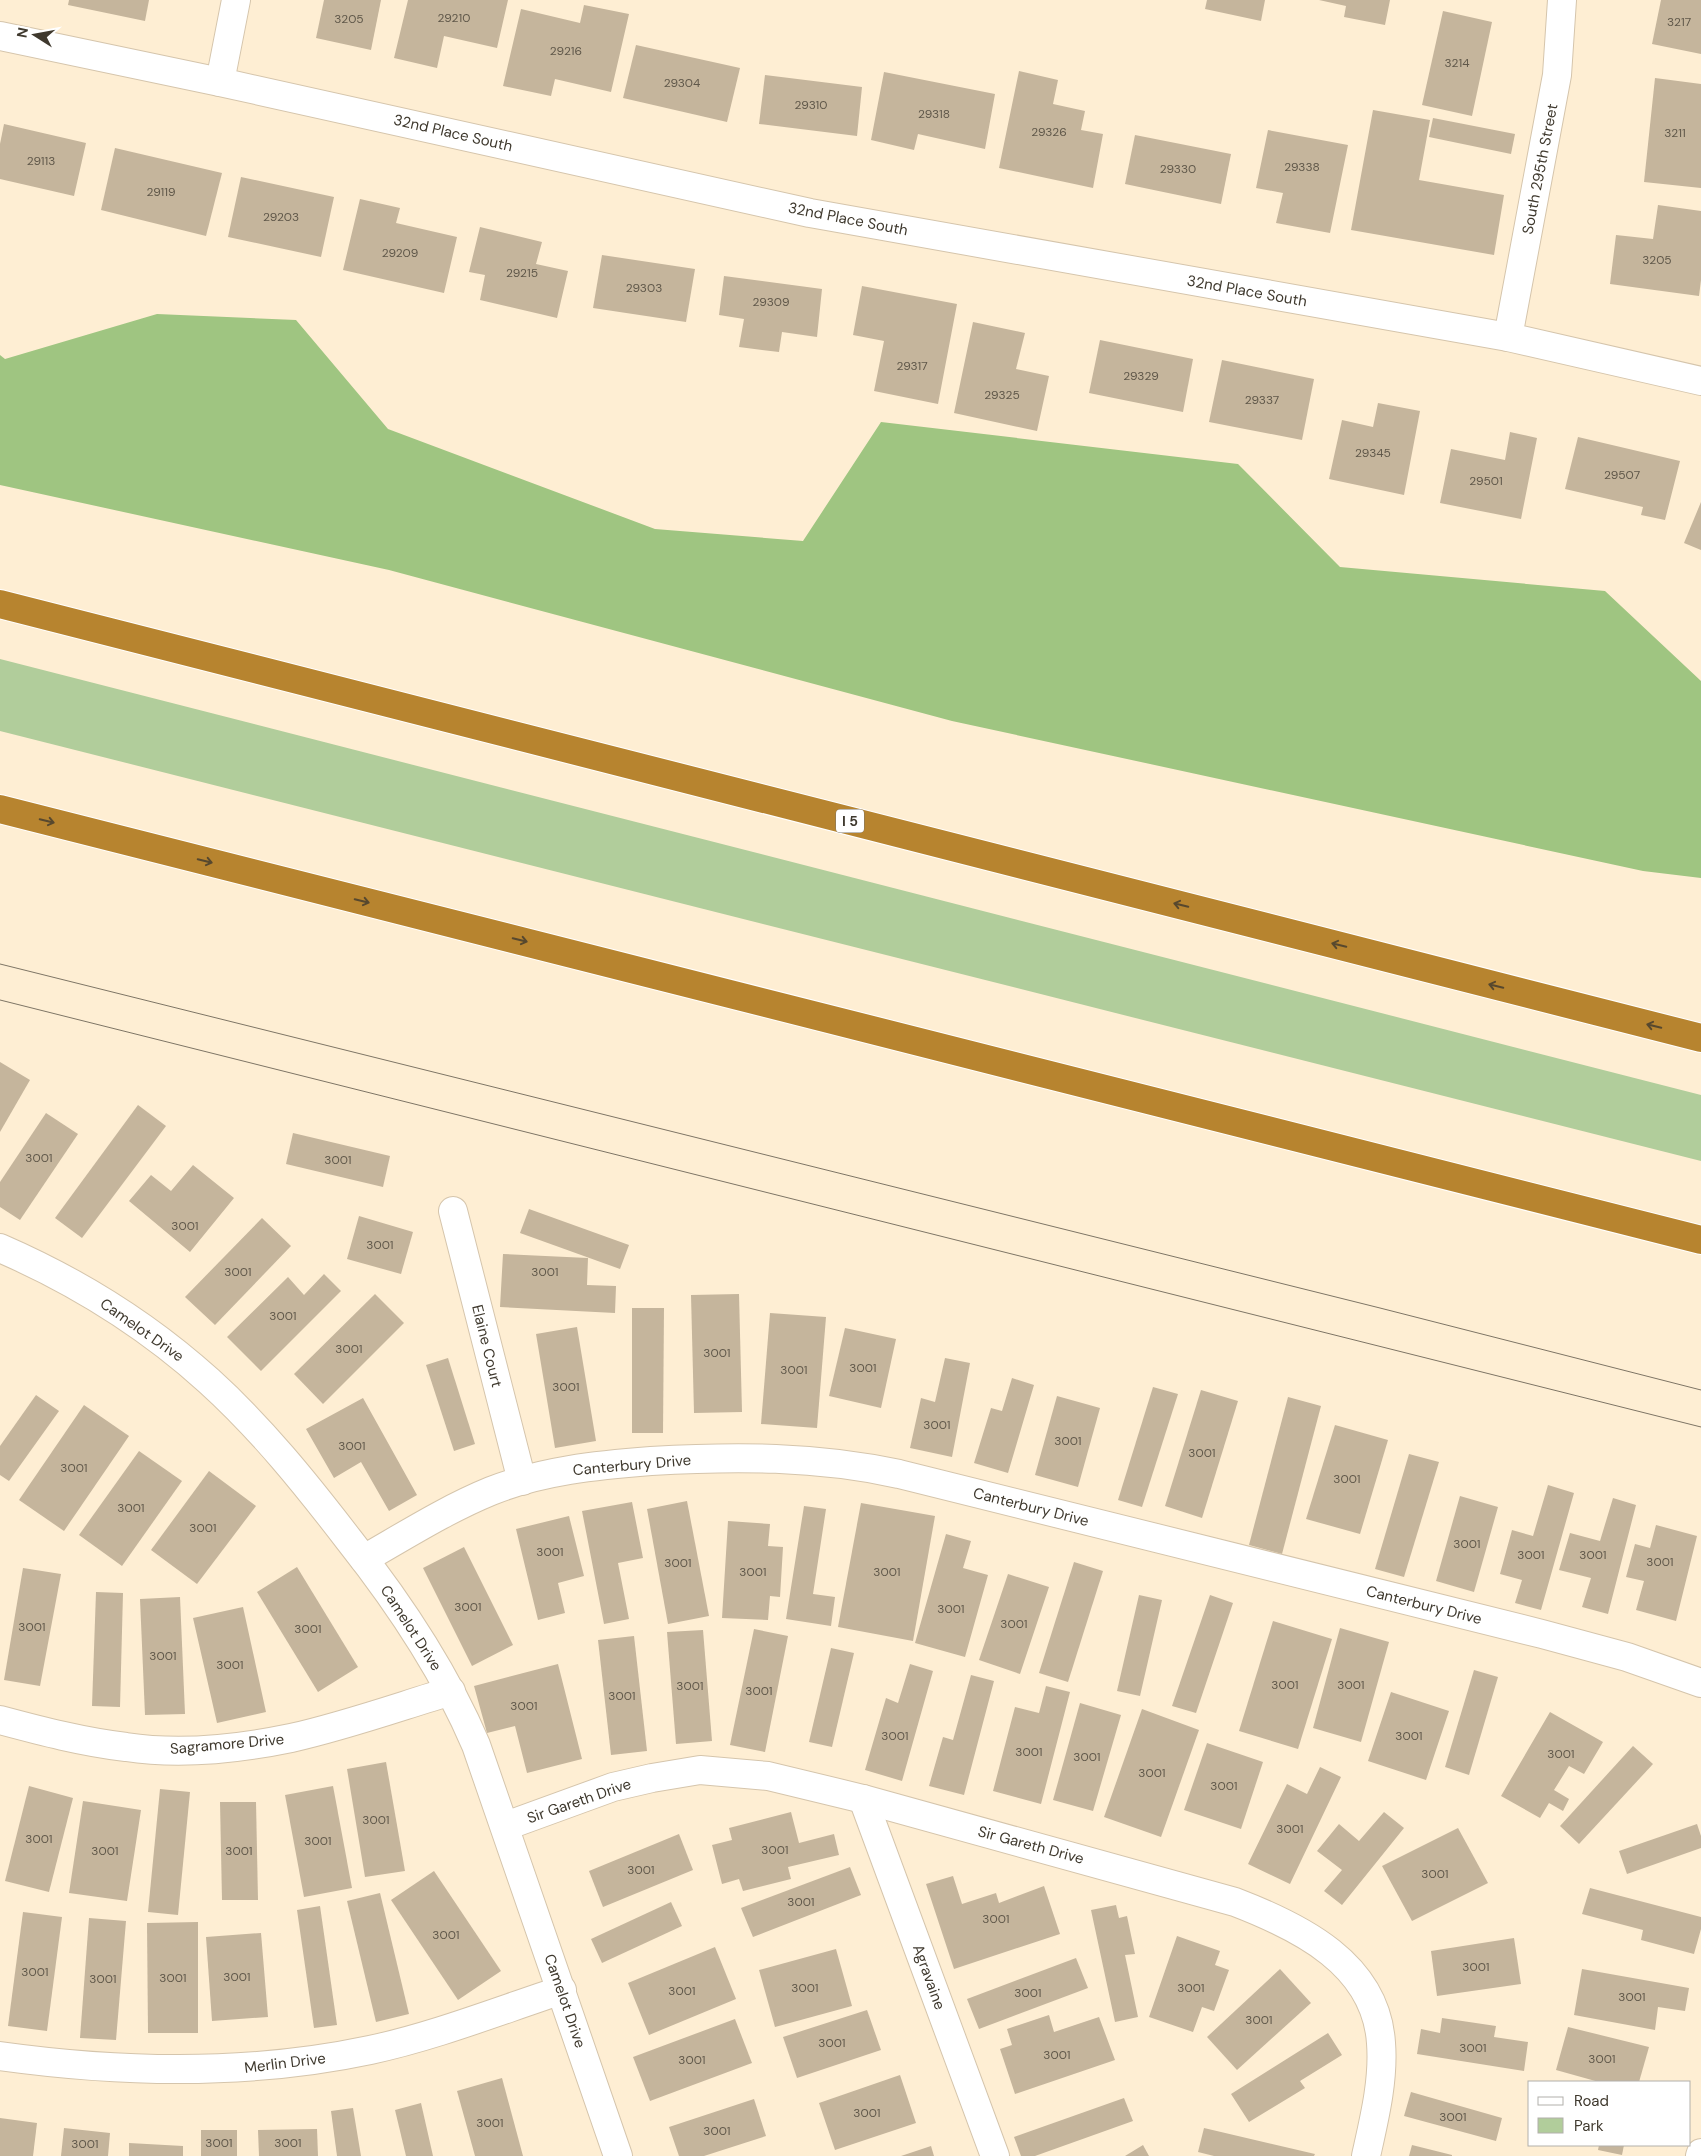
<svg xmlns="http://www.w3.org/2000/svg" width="1701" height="2156" font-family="'DM Sans',sans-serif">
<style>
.green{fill:#b1cd9b}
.forest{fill:#9fc581}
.building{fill:#c5b59c}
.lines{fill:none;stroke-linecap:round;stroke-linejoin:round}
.minor-casing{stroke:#d5c5ac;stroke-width:30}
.highway-casing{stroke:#fff;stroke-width:30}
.minor{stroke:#fff;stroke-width:28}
.highway{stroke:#b7842f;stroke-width:28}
.tram{stroke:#7e7565;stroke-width:1}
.oneway{stroke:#57482e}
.labels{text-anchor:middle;stroke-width:4.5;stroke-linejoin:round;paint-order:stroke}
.number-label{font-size:12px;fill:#60584a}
.shield{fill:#fff;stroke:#79746d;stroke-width:1}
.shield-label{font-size:14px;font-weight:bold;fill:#3f392e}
.street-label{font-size:15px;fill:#3f392e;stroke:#fff}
</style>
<rect width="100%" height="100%" fill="#feeed3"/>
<polygon class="green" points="0,659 1701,1095 1701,1161 0,731"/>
<polygon class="forest" points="157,314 296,320 388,429 655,529 803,541 881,422 1238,464 1340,567 1605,591 1701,681 1701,878 1643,871 952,721 389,570 0,485 0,355 5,359"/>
<g class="building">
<polygon points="69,0 149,0 145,21 68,5"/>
<polygon points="324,0 381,0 371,50 316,38"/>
<polygon points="408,0 508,0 497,48 444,36 437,68 394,58"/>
<polygon points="1207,0 1265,0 1261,21 1205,9"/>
<polygon points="1319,0 1390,0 1385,25 1344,17 1346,6"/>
<polygon points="1661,0 1701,0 1701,54 1652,44"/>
<polygon points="584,5 629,14 611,92 555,79 551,96 503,86 521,9 580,23"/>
<polygon points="1443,11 1492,22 1472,116 1422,105"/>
<polygon points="636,45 740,68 727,122 623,98"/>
<polygon points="1019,71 1058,80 1053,104 1085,111 1081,130 1103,134 1093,188 999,168"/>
<polygon points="884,72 995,94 985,149 918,134 914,150 871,140"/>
<polygon points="765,75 862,87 857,136 759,124"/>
<polygon points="1655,78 1701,84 1701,188 1644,182"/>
<polygon points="1373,110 1430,120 1419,180 1504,195 1494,255 1351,230"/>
<polygon points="1433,118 1515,134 1511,154 1429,137"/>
<polygon points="4,124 86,143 74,196 0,179 0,144"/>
<polygon points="1268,130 1348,145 1330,233 1276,223 1283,193 1256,188"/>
<polygon points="1135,135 1231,154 1221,204 1125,184"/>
<polygon points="115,148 222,173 206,236 101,210"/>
<polygon points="241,177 334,197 321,257 228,237"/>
<polygon points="360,199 400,208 396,223 457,237 444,293 343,270"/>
<polygon points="1658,205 1701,211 1701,280 1699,296 1610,284 1616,235 1653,239"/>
<polygon points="480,227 542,242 536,264 568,271 557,318 480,300 485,275 469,272"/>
<polygon points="602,255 695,269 686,322 593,308"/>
<polygon points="724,276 822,289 817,337 782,332 779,352 739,347 744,319 719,315"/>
<polygon points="862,286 957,304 938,404 874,391 884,341 853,335"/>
<polygon points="973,322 1025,333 1016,369 1049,376 1037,431 954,413"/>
<polygon points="1100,340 1193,359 1183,412 1089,393"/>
<polygon points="1222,360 1314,379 1302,440 1209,422"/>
<polygon points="1378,403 1420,411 1404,495 1329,479 1342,420 1373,427"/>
<polygon points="1510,432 1537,438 1521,519 1440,503 1451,449 1505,460"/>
<polygon points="1578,437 1680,461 1665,520 1641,515 1643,507 1565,489"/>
<polygon points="1701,502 1701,550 1684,543"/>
<polygon points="0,1062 30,1080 0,1132"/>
<polygon points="138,1105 166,1126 82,1238 55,1218"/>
<polygon points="46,1113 78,1134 20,1220 0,1207 0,1182"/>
<polygon points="293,1133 390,1156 383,1187 286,1164"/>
<polygon points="193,1165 234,1198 190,1252 129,1201 151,1175 171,1191"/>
<polygon points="529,1209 629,1245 620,1269 520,1233"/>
<polygon points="359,1216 413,1232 401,1274 347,1259"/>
<polygon points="262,1218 291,1246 215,1325 185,1297"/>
<polygon points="503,1254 588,1258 587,1285 616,1286 615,1313 500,1307"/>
<polygon points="324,1274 341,1291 261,1371 227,1337 288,1277 304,1295"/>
<polygon points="375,1294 404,1323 323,1404 294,1374"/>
<polygon points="739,1294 742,1412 694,1413 691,1295"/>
<polygon points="632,1308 664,1308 663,1433 632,1433"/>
<polygon points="770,1313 826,1317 817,1428 761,1424"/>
<polygon points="577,1327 596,1441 555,1448 536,1334"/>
<polygon points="845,1328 896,1339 881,1408 829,1396"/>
<polygon points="448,1358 475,1444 454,1451 426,1365"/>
<polygon points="945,1358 970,1363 952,1457 910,1448 921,1398 935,1402"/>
<polygon points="1012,1378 1034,1385 1008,1473 974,1463 991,1408 1002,1411"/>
<polygon points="1153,1387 1178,1394 1142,1507 1118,1500"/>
<polygon points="1201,1390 1238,1401 1202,1518 1165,1506"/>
<polygon points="36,1395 59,1411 9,1481 0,1475 0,1446"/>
<polygon points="1057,1396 1100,1408 1078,1487 1035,1475"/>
<polygon points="1288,1397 1321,1406 1282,1554 1249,1545"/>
<polygon points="363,1398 417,1495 389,1511 361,1462 334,1478 306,1429"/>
<polygon points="84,1405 129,1436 64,1531 19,1500"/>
<polygon points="1335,1425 1388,1440 1360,1534 1306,1519"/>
<polygon points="139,1451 182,1481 122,1566 79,1535"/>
<polygon points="1409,1454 1439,1462 1404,1577 1375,1569"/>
<polygon points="209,1471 256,1506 197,1584 151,1550"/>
<polygon points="1548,1485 1574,1493 1541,1610 1515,1603 1522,1580 1500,1574 1512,1530 1533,1536"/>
<polygon points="1460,1496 1498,1507 1474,1592 1436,1581"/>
<polygon points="1613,1498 1636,1505 1608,1614 1582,1607 1591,1578 1559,1570 1570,1533 1600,1541"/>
<polygon points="687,1501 709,1616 668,1624 647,1509"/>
<polygon points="632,1502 643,1558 618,1563 629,1619 604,1624 582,1511"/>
<polygon points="861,1503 935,1516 913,1641 838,1627"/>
<polygon points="804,1506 826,1509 813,1594 835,1597 831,1626 786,1619"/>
<polygon points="569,1516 584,1576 558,1583 565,1613 538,1620 516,1529"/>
<polygon points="728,1521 770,1524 768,1546 783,1547 780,1597 770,1596 768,1620 722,1618"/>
<polygon points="1656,1525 1697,1536 1676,1621 1636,1610 1644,1581 1626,1577 1635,1544 1650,1548"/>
<polygon points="946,1534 971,1541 963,1568 988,1575 965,1657 915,1643"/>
<polygon points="464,1547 513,1645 472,1666 423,1568"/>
<polygon points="1074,1562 1103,1571 1068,1682 1039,1673"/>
<polygon points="297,1567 358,1667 318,1692 257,1592"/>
<polygon points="23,1568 61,1574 40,1686 4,1680"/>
<polygon points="1008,1574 1049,1587 1020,1674 979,1660"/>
<polygon points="96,1592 123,1593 120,1707 92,1706"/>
<polygon points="1139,1595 1162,1600 1140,1696 1117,1691"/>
<polygon points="1210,1595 1233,1603 1196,1713 1172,1706"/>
<polygon points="180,1597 185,1714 145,1715 140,1599"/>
<polygon points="243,1607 266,1712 217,1723 193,1618"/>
<polygon points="1273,1621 1332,1639 1298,1749 1239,1731"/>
<polygon points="1340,1628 1389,1642 1361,1742 1313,1728"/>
<polygon points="754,1629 788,1636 765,1752 730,1745"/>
<polygon points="703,1630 712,1741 676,1744 667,1632"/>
<polygon points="634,1636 647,1751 611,1755 598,1640"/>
<polygon points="831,1648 854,1653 832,1747 809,1742"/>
<polygon points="558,1664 582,1759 527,1773 515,1726 487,1733 474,1686"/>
<polygon points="910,1664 933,1671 902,1781 865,1770 886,1698 898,1703"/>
<polygon points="1474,1670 1498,1677 1469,1775 1445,1767"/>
<polygon points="971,1675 994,1681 964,1795 929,1786 943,1737 953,1740"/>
<polygon points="1046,1686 1070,1692 1041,1804 993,1791 1015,1707 1039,1713"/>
<polygon points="1391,1692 1449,1711 1426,1780 1368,1761"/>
<polygon points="1080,1703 1121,1715 1093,1811 1053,1800"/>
<polygon points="1142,1709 1199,1730 1161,1837 1104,1817"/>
<polygon points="1550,1712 1603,1742 1584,1774 1569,1766 1554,1790 1569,1799 1563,1811 1549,1803 1540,1818 1501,1796"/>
<polygon points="1207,1743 1263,1762 1241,1829 1184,1810"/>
<polygon points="1633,1746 1653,1764 1579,1844 1560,1826"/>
<polygon points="386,1762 405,1871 365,1877 347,1769"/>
<polygon points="1320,1767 1341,1777 1290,1884 1248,1864 1287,1784 1307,1794"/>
<polygon points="29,1786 73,1798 49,1892 5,1881"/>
<polygon points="333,1786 352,1888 304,1897 285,1795"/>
<polygon points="160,1789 190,1792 178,1915 148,1912"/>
<polygon points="83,1801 141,1810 127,1901 69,1893"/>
<polygon points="220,1802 256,1802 258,1900 222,1900"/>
<polygon points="791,1812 799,1843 834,1834 839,1855 788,1867 791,1879 743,1891 739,1879 722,1884 712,1845 732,1840 729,1828"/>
<polygon points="1384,1812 1404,1828 1342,1905 1324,1891 1342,1870 1317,1851 1339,1824 1359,1841"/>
<polygon points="1697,1824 1701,1836 1701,1848 1627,1874 1619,1851"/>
<polygon points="1458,1828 1488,1883 1412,1921 1382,1866"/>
<polygon points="679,1834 693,1870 603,1907 589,1871"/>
<polygon points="850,1867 861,1895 753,1937 741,1908"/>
<polygon points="434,1871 501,1971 458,2000 391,1900"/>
<polygon points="953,1876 962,1904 996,1893 999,1903 1044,1886 1060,1934 954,1969 926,1884"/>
<polygon points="1590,1888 1701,1917 1701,1929 1694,1954 1641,1940 1643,1930 1582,1914"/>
<polygon points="380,1893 409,2014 376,2022 347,1901"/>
<polygon points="671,1902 682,1926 602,1963 591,1939"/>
<polygon points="1116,1905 1119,1918 1127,1916 1135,1954 1125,1955 1138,2017 1115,2022 1091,1910"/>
<polygon points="320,1906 337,2025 314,2028 297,1910"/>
<polygon points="23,1912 62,1917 47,2031 8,2026"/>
<polygon points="89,1918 126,1921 116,2040 80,2038"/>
<polygon points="198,1922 198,2033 148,2033 147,1923"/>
<polygon points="261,1933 268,2017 212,2021 206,1937"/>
<polygon points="1177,1936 1220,1951 1215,1965 1229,1970 1214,2011 1202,2007 1193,2032 1149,2017"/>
<polygon points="1514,1938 1521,1984 1437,1996 1431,1951"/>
<polygon points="715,1947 736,1999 649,2035 628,1983"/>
<polygon points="836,1949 852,2006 775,2027 759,1970"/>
<polygon points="1076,1958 1088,1988 979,2029 967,1999"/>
<polygon points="1280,1969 1311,2003 1237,2070 1207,2037"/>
<polygon points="1582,1969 1689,1988 1685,2011 1658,2007 1655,2030 1574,2015"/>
<polygon points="867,2010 881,2050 797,2078 783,2037"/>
<polygon points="1049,2015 1054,2032 1099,2017 1115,2060 1015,2094 1000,2049 1012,2045 1007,2029"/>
<polygon points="1442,2018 1496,2026 1494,2037 1528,2042 1524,2071 1417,2054 1421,2029 1440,2033"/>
<polygon points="735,2019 752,2063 650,2101 633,2057"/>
<polygon points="1568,2027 1649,2047 1639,2082 1599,2082 1556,2070"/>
<polygon points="1328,2033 1342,2055 1300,2081 1305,2088 1249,2122 1231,2094"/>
<polygon points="900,2075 916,2123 835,2150 819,2103"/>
<polygon points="502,2078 523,2156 475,2156 457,2091"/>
<polygon points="1411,2092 1502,2118 1496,2141 1404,2116"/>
<polygon points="1124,2098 1133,2121 1035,2156 1021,2156 1014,2137"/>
<polygon points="754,2099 766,2136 704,2156 679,2156 669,2127"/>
<polygon points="421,2103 433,2156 406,2156 395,2110"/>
<polygon points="353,2108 361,2156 337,2156 331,2111"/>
<polygon points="0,2118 37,2123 33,2156 0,2156"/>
<polygon points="64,2128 110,2133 108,2156 61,2156"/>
<polygon points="1204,2128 1315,2154 1314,2156 1214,2156 1198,2152"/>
<polygon points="317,2129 318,2156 259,2156 258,2130"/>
<rect x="201" y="2130" width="36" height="26"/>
<polygon points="129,2143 183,2146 183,2156 129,2156"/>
<polygon points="1143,2145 1149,2156 1125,2156"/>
<polygon points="1412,2145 1452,2155 1452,2156 1409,2156"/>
<polygon points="1599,2145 1624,2145 1622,2155 1598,2150"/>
<polygon points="931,2146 934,2156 901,2156"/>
</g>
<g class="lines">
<defs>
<g id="minor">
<polyline points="0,36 220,82 810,213 1508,337 1701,381"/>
<polyline points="220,82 236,0"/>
<polyline points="1508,337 1557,75 1562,0"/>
<polyline points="453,1211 522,1481"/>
<path d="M0 1248C76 1281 147 1325 209 1381 261 1428 306 1484 349 1540 399 1603 444 1670 476 1745L618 2156"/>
<path d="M364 1559C406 1535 447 1509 491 1491 541 1471 597 1465 651 1461 735 1456 817 1456 899 1474L1542 1634 1627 1657 1701 1683"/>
<path d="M0 1720C41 1731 83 1742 126 1747 179 1755 238 1749 291 1738 345 1726 398 1707 451 1691"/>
<polyline points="863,1799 995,2156"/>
<path d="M506 1826 613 1787 652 1778 700 1770 768 1776 863 1799 1235 1902C1300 1927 1376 1964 1381 2043 1384 2080 1374 2120 1366 2156"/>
<path d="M0 2056C123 2073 248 2076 370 2050 435 2036 498 2011 562 1990"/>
<polyline points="1700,2156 1701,2153"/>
</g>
<g id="highway">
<polyline points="0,604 1701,1038"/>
<polyline points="0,809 1701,1240"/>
</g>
</defs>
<use href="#minor" class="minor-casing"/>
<use href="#highway" class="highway-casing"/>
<use href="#minor" class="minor"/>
<use href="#highway" class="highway"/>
<g class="tram">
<polyline points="0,964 1380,1308 1701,1390"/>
<polyline points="0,1000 1701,1427"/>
</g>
</g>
<defs><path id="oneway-shaft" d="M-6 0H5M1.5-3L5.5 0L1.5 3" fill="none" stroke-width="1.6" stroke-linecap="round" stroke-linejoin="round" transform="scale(1.25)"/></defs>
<g class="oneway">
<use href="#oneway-shaft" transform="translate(47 821) rotate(14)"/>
<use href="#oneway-shaft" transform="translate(205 861) rotate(14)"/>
<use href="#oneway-shaft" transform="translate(362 901) rotate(14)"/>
<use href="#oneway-shaft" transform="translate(1181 905) rotate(-166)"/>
<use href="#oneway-shaft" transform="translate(520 940) rotate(14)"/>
<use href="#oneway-shaft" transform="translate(1339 945) rotate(-166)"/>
<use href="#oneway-shaft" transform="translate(1496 986) rotate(-166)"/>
<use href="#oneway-shaft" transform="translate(1654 1026) rotate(-166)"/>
</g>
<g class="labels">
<g class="number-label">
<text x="454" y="22">29210</text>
<text x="349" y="23">3205</text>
<text x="1679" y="26">3217</text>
<text x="566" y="55">29216</text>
<text x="1457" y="67">3214</text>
<text x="682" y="87">29304</text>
<text x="811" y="109">29310</text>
<text x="934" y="118">29318</text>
<text x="1049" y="136">29326</text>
<text x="1675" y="137">3211</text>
<text x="41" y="165">29113</text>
<text x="1302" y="171">29338</text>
<text x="1178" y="173">29330</text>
<text x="161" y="196">29119</text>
<text x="281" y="221">29203</text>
<text x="400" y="257">29209</text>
<text x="1657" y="264">3205</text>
<text x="522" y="277">29215</text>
<text x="644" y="292">29303</text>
<text x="771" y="306">29309</text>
<text x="912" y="370">29317</text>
<text x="1141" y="380">29329</text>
<text x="1002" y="399">29325</text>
<text x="1262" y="404">29337</text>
<text x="1373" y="457">29345</text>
<text x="1622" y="479">29507</text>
<text x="1486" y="485">29501</text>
<text x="39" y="1162">3001</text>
<text x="338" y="1164">3001</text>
<text x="185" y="1230">3001</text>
<text x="380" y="1249">3001</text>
<text x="238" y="1276">3001</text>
<text x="545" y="1276">3001</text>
<text x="283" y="1320">3001</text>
<text x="349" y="1353">3001</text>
<text x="717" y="1357">3001</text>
<text x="863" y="1372">3001</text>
<text x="794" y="1374">3001</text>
<text x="566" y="1391">3001</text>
<text x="937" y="1429">3001</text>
<text x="1068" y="1445">3001</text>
<text x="352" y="1450">3001</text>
<text x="1202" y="1457">3001</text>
<text x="74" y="1472">3001</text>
<text x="1347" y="1483">3001</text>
<text x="131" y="1512">3001</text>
<text x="203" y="1532">3001</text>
<text x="1467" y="1548">3001</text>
<text x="550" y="1556">3001</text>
<text x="1531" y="1559">3001</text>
<text x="1593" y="1559">3001</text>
<text x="1660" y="1566">3001</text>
<text x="678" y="1567">3001</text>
<text x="753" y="1576">3001</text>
<text x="887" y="1576">3001</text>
<text x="468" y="1611">3001</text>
<text x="951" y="1613">3001</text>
<text x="1014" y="1628">3001</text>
<text x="32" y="1631">3001</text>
<text x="308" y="1633">3001</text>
<text x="163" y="1660">3001</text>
<text x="230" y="1669">3001</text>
<text x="1285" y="1689">3001</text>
<text x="1351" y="1689">3001</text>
<text x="690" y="1690">3001</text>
<text x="759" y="1695">3001</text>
<text x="622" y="1700">3001</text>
<text x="524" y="1710">3001</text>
<text x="895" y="1740">3001</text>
<text x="1409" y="1740">3001</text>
<text x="1029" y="1756">3001</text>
<text x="1561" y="1758">3001</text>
<text x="1087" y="1761">3001</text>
<text x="1152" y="1777">3001</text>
<text x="1224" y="1790">3001</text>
<text x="376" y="1824">3001</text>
<text x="1290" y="1833">3001</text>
<text x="39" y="1843">3001</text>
<text x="318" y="1845">3001</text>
<text x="775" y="1854">3001</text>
<text x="105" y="1855">3001</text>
<text x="239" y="1855">3001</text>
<text x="641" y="1874">3001</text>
<text x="1435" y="1878">3001</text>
<text x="801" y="1906">3001</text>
<text x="996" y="1923">3001</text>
<text x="446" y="1939">3001</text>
<text x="1476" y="1971">3001</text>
<text x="35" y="1976">3001</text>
<text x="237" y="1981">3001</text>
<text x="173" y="1982">3001</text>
<text x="103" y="1983">3001</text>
<text x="805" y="1992">3001</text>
<text x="1191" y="1992">3001</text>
<text x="682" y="1995">3001</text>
<text x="1028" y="1997">3001</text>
<text x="1632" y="2001">3001</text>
<text x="1259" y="2024">3001</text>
<text x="832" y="2047">3001</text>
<text x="1473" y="2052">3001</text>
<text x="1057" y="2059">3001</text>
<text x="1602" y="2063">3001</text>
<text x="692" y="2064">3001</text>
<text x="867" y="2117">3001</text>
<text x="1453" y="2121">3001</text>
<text x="490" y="2127">3001</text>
<text x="717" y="2135">3001</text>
<text x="219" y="2147">3001</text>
<text x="288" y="2147">3001</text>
<text x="85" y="2148">3001</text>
</g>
<rect class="shield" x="836" y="809.5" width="28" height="23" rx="4"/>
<g class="shield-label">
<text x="850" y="826">I 5</text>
</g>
<g class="street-label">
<text transform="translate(453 133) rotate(13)" y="5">32nd Place South</text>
<text transform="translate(1540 169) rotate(-79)" y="5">South 295th Street</text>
<text transform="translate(848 219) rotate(11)" y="5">32nd Place South</text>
<text transform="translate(1247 291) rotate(10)" y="5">32nd Place South</text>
<text transform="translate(142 1330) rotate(35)" y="5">Camelot Drive</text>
<text transform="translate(487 1346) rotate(76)" y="5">Elaine Court</text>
<text transform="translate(632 1465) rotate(-5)" y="5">Canterbury Drive</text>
<text transform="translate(1031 1507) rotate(14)" y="5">Canterbury Drive</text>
<text transform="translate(1424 1605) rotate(14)" y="5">Canterbury Drive</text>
<text transform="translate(411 1628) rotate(57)" y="5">Camelot Drive</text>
<text transform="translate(227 1744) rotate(-5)" y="5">Sagramore Drive</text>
<text transform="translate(579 1801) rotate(-19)" y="5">Sir Gareth Drive</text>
<text transform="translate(1031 1845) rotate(15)" y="5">Sir Gareth Drive</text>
<text transform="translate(929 1977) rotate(70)" y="5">Agravaine</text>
<text transform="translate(565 2001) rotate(71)" y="5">Camelot Drive</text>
<text transform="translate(285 2063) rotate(-7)" y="5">Merlin Drive</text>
</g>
</g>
<rect x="1528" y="2081" width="162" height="65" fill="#ffffff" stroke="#b2b0ab"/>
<rect x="1538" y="2097" width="25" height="8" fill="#ffffff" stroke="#b2b0ab"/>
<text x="1574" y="2106" font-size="15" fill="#3f392e">Road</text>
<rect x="1538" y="2118" width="25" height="15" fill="#b1cd9b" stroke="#b2b0ab"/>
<text x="1574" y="2131" font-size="15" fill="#3f392e">Park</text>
<g transform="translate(35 35) rotate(281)" stroke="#ffffff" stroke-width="4" paint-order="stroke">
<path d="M0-4L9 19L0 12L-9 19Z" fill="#3f392e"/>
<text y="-8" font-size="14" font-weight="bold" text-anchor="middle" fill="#3f392e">N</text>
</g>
</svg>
